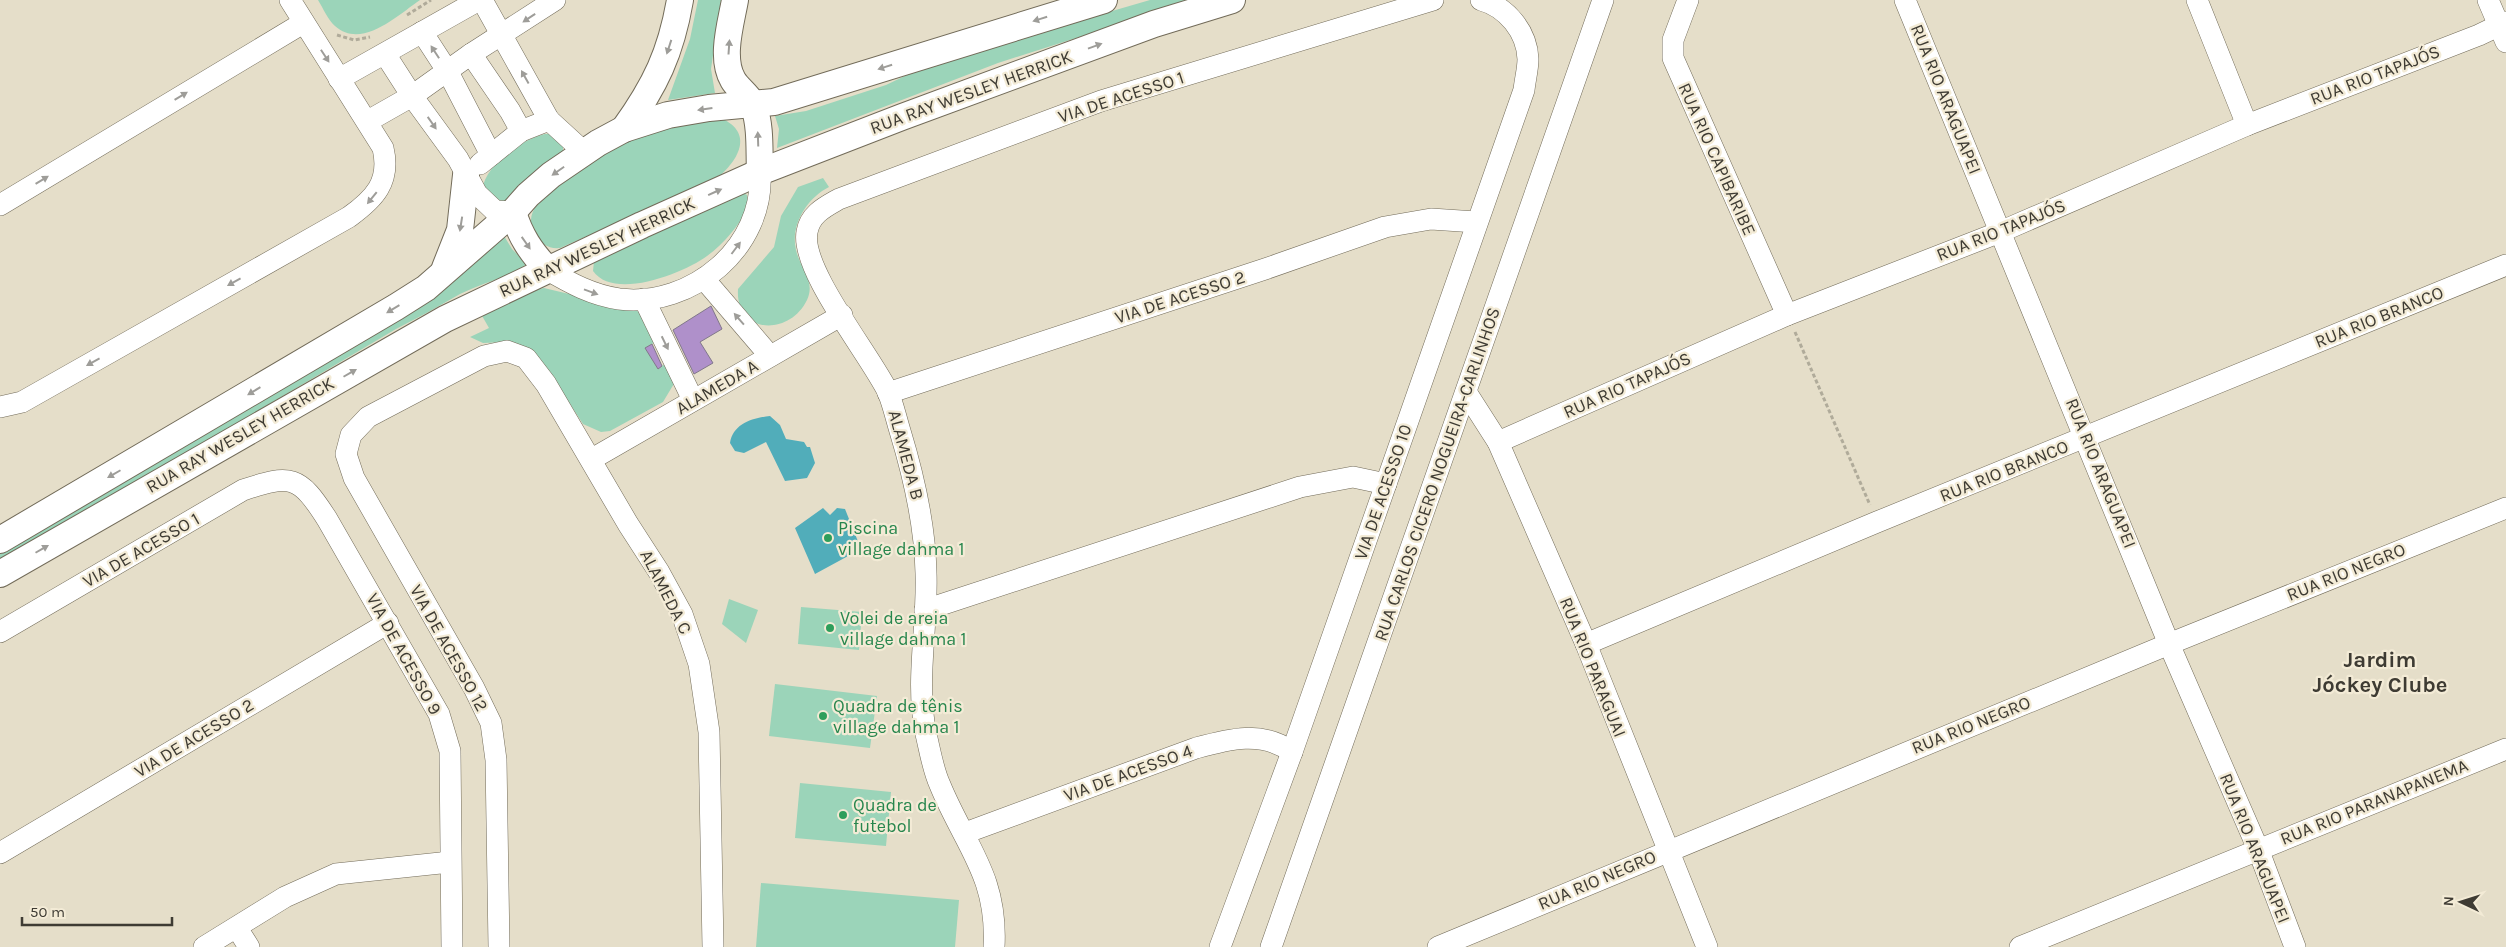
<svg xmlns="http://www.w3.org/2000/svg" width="2506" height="947" font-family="Karla,sans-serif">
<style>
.green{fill:#9bd4b9}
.water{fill:#51adba}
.building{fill:#af90ca;stroke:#81788a}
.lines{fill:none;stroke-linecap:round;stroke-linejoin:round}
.minor-casing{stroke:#726b59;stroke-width:22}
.tertiary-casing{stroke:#726b59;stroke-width:28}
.path{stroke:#b0ab9a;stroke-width:3;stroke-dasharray:4 2.5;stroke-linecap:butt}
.minor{stroke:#fff;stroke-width:21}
.tertiary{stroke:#fff;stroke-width:26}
.oneway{fill:#9e9d99}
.leisure-dot{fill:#2e9e5b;stroke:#f3ebd6;stroke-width:2}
.labels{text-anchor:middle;stroke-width:4.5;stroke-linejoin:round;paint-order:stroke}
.street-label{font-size:18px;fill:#3e3b33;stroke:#f3ebd6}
.leisure-label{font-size:18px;fill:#27864d;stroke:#f3ebd6;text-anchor:start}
.district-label{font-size:22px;font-weight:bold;fill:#3e3b33;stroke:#f3ebd6}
</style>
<rect width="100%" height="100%" fill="#e5dec9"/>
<g class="green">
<path d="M318 0H420C398 15 362 50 335 26 328 20 323 8 318 0Z"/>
<polygon points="698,0 721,0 711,69 715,93 668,100 690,39"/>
<polygon points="1150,0 1195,0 998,63 777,148 779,129 775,116 806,111 886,85 930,64"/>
<path d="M718 117C755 131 740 160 716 179L560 248C548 249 541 244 535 234 529 226 530 214 536 206 549 186 621 142 644 134 667 126 694 122 718 117Z"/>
<path d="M545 134H555L563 145V152L508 200 500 203 482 190C486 164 520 140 545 134Z"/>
<path d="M823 178 829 187C807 198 790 225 796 250 800 268 816 281 807 300 789 337 735 334 738 289L774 247 781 216 798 187Z"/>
<path d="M741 192 747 195 749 207C738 226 725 243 707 256 684 273 614 301 593 271L594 261Z"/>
<path d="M504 236 512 249 527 264C506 278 482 283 460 294 439 306 418 318 396 329L105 501 0 560V554L195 440Z"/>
<polygon points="544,288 636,310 643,316 658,340 646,348 658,369 670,360 675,382 663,402 610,431 601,432 583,424 548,370 506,342 483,343 470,337 489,328 481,314 534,290"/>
<polygon points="729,599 758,610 746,643 722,624"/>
<polygon points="801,607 862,612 859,650 798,644"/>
<polygon points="775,684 877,696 870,748 769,736"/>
<polygon points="800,783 891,792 886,846 795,838"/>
<polygon points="761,883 959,900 955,947 756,947"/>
</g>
<g class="water">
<path d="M770 416 780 425 786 439 804 442 807 447H810L815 463 807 478 785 481 766 442 744 453 735 451 730 443C733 424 752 418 770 416Z"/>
<polygon points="823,508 830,515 837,508 845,509 861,549 815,574 795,528"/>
</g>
<g class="building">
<polygon points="711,306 722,329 700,342 713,363 694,374 673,330"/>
<polygon points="652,344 662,366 658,369 645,348"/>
</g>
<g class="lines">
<defs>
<g id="minor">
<polyline points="482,0 549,120 584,152"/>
<polyline points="1688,0 1673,40 1673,58 1787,315"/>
<polyline points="1905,0 2169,644 2258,849 2295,947"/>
<polyline points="2197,0 2247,125"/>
<polyline points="2488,0 2506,42"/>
<polyline points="422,32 448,72 491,155"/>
<polyline points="385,54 412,96 458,159 477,194 495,211 513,212"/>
<polyline points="471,54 510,111 521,131"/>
<polyline points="339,79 479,0"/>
<polyline points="368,121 412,96 471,54 555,0"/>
<polyline points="480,164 521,131 549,120"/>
<polyline points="0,205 303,23"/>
<path d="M548 270C570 283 592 295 619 299 692 308 765 247 760 172"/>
<polyline points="704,279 770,356"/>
<polyline points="644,299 693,400"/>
<polyline points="1466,392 1498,442 1586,644 1707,947"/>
<polyline points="888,393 1265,269 1385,227 1431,219 1476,222"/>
<path d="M0 407 22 402 349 217C374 199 391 182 383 148L290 0"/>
<polyline points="1498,442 1787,315 2000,232 2247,125 2479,35 2506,22"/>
<polyline points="592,459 842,315"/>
<polyline points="925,610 1300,487 1353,477 1386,484"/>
<path d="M0 632 243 490C291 474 299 475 327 519L439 714 450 751 452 947"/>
<polyline points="1586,644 1877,522 2506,265"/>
<path d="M965 833 1196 748C1229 739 1262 730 1292 752"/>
<polyline points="0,853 388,623"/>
<polyline points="237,928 249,947"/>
<polyline points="204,947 285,897 336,874 450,862"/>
<polyline points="499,947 496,760 491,723 474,688 354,478 346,454 351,435 368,417 484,356 507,351 526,358 546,384 628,524 659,572 682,614 699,664 709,732 713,947"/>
<path d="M994 947C998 876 965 846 940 785 933 770 930 751 926 734 915 681 928 627 926 573 925 524 914 477 900 431 896 418 893 404 888 392 870 355 800 269 807 232 810 214 825 207 839 199L1101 101 1433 0"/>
<path d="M1220 947 1292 752 1524 90C1525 80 1528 69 1528 59 1527 32 1507 7 1481 0"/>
<polyline points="1271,947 1603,0"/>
<polyline points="1438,947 2169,644 2506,508"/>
<polyline points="2020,947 2506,749"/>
</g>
<g id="tertiary">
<path d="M735 0C731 23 720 58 733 80 738 89 751 97 754 107 761 127 759 151 760 172"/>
<path d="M624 129C655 86 671 53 680 0"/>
<path d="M513 212C520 236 531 252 548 270"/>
<polyline points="445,268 460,230 466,175"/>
<polyline points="0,540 396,307 426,288 513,212 528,195 551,175 598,143 624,129 668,115 709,108 774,102 1104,0"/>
<polyline points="0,574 445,319 642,225 760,172 902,117 1154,24 1232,0"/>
</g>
</defs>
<use href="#minor" class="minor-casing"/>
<use href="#tertiary" class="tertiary-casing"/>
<g class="path">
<polyline points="407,15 431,0"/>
<polyline points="337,35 354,40 370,37"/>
<polyline points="1795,332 1870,505"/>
</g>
<use href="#minor" class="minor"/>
<use href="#tertiary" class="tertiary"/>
</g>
<defs><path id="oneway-solid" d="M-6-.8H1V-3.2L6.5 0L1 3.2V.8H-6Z" transform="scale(1.25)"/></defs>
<g class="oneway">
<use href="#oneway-solid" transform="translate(529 18) rotate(146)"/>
<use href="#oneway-solid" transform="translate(1040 19) rotate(163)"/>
<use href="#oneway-solid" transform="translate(1095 46) rotate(-20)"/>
<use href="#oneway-solid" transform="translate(669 47) rotate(108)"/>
<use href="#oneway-solid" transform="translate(729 47) rotate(-86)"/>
<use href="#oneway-solid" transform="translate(435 52) rotate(-123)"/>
<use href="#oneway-solid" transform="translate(325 56) rotate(57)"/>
<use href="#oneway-solid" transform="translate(885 67) rotate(162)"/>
<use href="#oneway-solid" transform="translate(525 77) rotate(-119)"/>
<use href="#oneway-solid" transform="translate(181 96) rotate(-31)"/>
<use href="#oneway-solid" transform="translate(705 109) rotate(172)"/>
<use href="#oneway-solid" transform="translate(432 123) rotate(55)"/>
<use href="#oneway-solid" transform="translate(758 139) rotate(-92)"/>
<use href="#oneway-solid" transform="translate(558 171) rotate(145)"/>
<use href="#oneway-solid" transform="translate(42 180) rotate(-31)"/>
<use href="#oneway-solid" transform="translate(715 192) rotate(-24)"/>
<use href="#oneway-solid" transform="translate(372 198) rotate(129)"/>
<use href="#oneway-solid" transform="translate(461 224) rotate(99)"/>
<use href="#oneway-solid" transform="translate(526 243) rotate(55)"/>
<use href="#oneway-solid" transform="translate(736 248) rotate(-53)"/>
<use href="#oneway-solid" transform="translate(234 282) rotate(151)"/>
<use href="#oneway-solid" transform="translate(591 292) rotate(20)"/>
<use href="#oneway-solid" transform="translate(393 309) rotate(149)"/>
<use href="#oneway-solid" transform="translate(739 319) rotate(-131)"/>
<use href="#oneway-solid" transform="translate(665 343) rotate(64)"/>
<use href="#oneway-solid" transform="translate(93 362) rotate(151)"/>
<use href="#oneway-solid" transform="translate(350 373) rotate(-30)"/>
<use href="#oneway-solid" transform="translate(254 391) rotate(149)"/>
<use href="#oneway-solid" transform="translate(114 474) rotate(150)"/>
<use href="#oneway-solid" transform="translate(42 549) rotate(-30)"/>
</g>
<g class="leisure-dot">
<circle cx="828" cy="538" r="5"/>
<circle cx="830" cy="628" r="5"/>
<circle cx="823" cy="716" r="5"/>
<circle cx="843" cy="815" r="5"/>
</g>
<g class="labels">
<g class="street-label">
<text transform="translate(2375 75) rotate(-21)" y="6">RUA RIO TAPAJÓS</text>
<text transform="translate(971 92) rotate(-20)" y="6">RUA RAY WESLEY HERRICK</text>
<text transform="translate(1121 97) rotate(-18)" y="6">VIA DE ACESSO 1</text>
<text transform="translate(1946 99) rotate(68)" y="6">RUA RIO ARAGUAPEI</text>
<text transform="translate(1717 159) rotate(66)" y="6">RUA RIO CAPIBARIBE</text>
<text transform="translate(2001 230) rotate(-22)" y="6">RUA RIO TAPAJÓS</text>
<text transform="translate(597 247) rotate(-25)" y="6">RUA RAY WESLEY HERRICK</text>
<text transform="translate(1180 297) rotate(-18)" y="6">VIA DE ACESSO 2</text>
<text transform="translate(2379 317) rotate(-22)" y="6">RUA RIO BRANCO</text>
<text transform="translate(1627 385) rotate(-24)" y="6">RUA RIO TAPAJÓS</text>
<text transform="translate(717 387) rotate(-30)" y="6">ALAMEDA A</text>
<text transform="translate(240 435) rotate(-30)" y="6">RUA RAY WESLEY HERRICK</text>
<text transform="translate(906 455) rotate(75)" y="6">ALAMEDA B</text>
<text transform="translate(2004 471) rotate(-22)" y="6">RUA RIO BRANCO</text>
<text transform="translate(2101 473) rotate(68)" y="6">RUA RIO ARAGUAPEI</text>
<text transform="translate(1437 474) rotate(-71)" y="6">RUA CARLOS CICERO NOGUEIRA-CARLINHOS</text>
<text transform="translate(1383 492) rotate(-71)" y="6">VIA DE ACESSO 10</text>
<text transform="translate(141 550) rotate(-30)" y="6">VIA DE ACESSO 1</text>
<text transform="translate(2346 572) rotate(-22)" y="6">RUA RIO NEGRO</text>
<text transform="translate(666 592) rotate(63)" y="6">ALAMEDA C</text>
<text transform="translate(449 648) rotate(61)" y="6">VIA DE ACESSO 12</text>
<text transform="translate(404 654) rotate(61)" y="6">VIA DE ACESSO 9</text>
<text transform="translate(1593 667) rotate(68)" y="6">RUA RIO PARAGUAI</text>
<text transform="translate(1971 725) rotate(-22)" y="6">RUA RIO NEGRO</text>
<text transform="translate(194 738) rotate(-31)" y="6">VIA DE ACESSO 2</text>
<text transform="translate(1128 773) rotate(-20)" y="6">VIA DE ACESSO 4</text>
<text transform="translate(2374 802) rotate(-22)" y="6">RUA RIO PARANAPANEMA</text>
<text transform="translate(2255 848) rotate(68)" y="6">RUA RIO ARAGUAPEI</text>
<text transform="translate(1597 880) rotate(-23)" y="6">RUA RIO NEGRO</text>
</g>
<g class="leisure-label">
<text x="838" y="534">Piscina<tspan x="838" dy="21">village dahma 1</tspan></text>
<text x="840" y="624">Volei de areia<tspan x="840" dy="21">village dahma 1</tspan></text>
<text x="833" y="712">Quadra de tênis<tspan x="833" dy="21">village dahma 1</tspan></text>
<text x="853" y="811">Quadra de<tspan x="853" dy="21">futebol</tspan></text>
</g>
<g class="district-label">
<text x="2380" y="667">Jardim<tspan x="2380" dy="25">Jóckey Clube</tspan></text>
</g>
</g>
<g transform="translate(2461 902) rotate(274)" stroke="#f3ebd6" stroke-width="4" paint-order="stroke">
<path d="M0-4L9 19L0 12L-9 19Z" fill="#3e3b33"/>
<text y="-8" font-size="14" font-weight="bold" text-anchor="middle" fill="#3e3b33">N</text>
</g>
<path d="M22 917v8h150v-8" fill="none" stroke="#3e3b33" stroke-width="2.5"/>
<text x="30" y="917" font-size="15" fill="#3e3b33" stroke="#f3ebd6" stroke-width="4" paint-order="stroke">50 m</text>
</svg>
